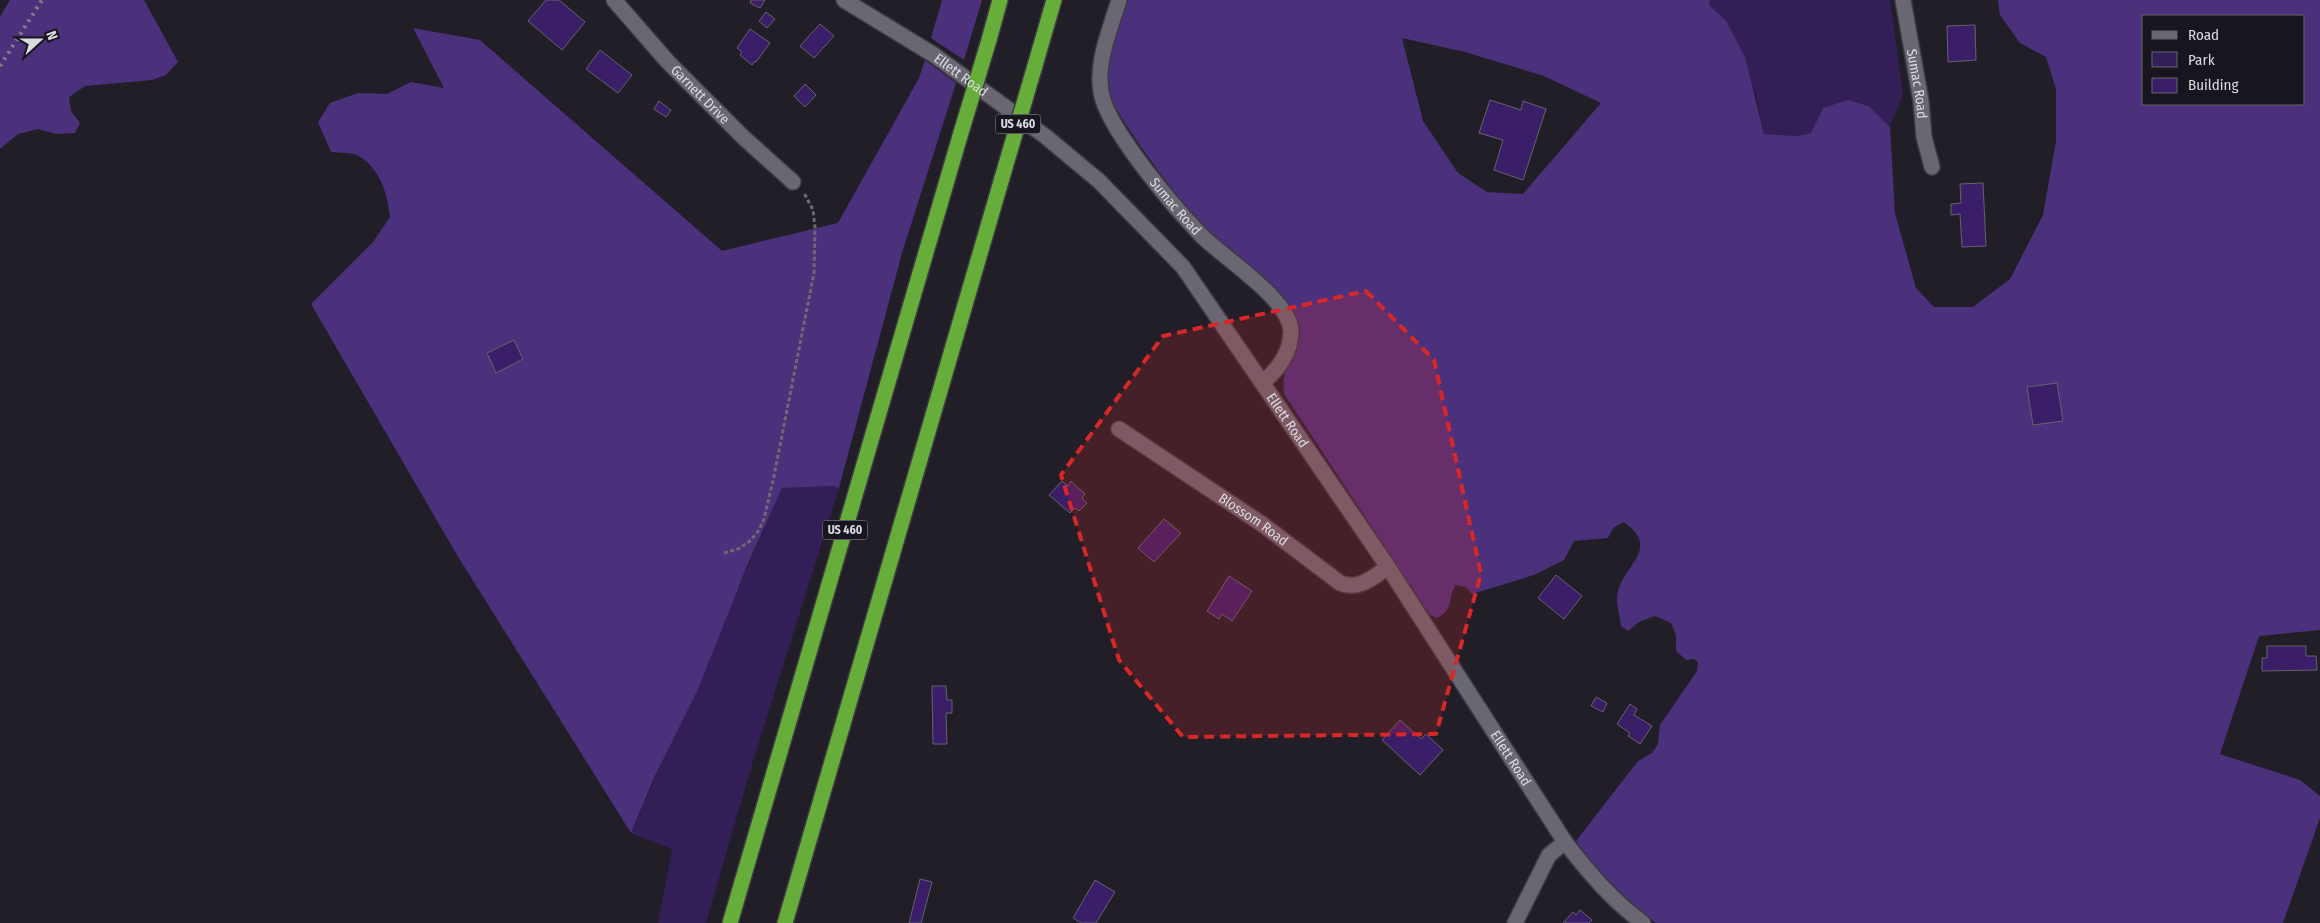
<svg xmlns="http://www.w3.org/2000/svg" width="2320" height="923" font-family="'Fira Sans Condensed',sans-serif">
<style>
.green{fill:#331f57}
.forest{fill:#4b317b;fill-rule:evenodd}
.building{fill:#3a1e68;stroke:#65636e}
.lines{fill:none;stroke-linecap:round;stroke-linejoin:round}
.minor-casing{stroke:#3c3b43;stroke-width:18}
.highway-casing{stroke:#3c3b43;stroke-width:18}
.path{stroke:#6c6a73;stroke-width:3;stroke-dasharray:4 2.5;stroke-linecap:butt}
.minor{stroke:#6a6773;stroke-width:15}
.highway{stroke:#67ad39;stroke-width:15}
.rail{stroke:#807e86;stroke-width:4;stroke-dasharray:2.5 5;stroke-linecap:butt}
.highway-bridge-casing{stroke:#3c3b43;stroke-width:18;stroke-linecap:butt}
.highway-bridge{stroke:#67ad39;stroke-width:15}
.marked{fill:#d62828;fill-opacity:0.2;stroke:#d62828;stroke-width:4;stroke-dasharray:10 6;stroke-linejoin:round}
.labels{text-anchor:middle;stroke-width:4;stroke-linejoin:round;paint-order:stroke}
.shield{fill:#18151e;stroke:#a1a0a7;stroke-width:1}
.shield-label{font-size:12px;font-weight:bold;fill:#dcdbe2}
.street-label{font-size:14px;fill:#dcdbe2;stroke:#18151e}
</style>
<rect width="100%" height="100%" fill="#211e28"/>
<g class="green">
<polygon points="1710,0 1890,0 1903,94 1890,127 1869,106 1823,108 1811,133 1796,136 1764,134 1756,94 1709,5"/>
<polygon points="833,486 839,488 753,761 706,923 658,923 672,849 631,833 782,488"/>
</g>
<g class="forest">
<polygon points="10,0 144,0 178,62 166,75 152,80 85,86 69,97 71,111 80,123 75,133 56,134 38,129 18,134 0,149 0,17"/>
<polygon points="942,0 982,0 964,60 931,38"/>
<path d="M1128 0H1710L1709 5 1726 21 1745 57 1764 134 1796 136 1811 133 1823 108 1848 100 1869 106 1890 127 1895 213 1916 288 1934 307H1973L2010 279 2043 215 2056 141V89L2046 57 2020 43 2000 15 1998 0H2320V630L2259 636 2220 754 2300 780 2320 796V818L2283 923H1656C1626 899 1598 873 1576 841L1638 761 1652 753 1658 744 1660 725 1697 671 1698 662 1694 659 1686 660 1676 651V636L1671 623 1655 616 1639 622 1628 631 1621 626C1620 616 1615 601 1618 591 1626 563 1660 548 1624 522L1613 528 1608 538 1574 541 1564 560 1534 575 1472 594 1466 587 1456 585C1446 599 1456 608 1437 618L1430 615 1284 394C1283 384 1283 375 1287 365 1293 349 1306 336 1297 319 1281 284 1239 258 1211 234 1191 216 1114 116 1109 92 1103 62 1119 28 1128 0ZM2144 16H2304V104H2144ZM1402 38 1465 52 1544 76 1601 103 1523 194 1487 192 1458 173 1423 121Z"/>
<path d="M413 28 480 40 722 251 838 223 919 78 925 60 956 83 902 253 839 488 833 486 782 488 747 566 698 689 654 778 631 833 457 555 311 304 373 242 390 217C387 193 381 170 359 156 352 152 339 153 331 152L318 122 330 103 358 93 387 94 411 82 444 88Z"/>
</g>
<g class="building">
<polygon points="546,0 559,0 585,22 562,50 528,21"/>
<polygon points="751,0 765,0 760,8 750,3"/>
<polygon points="766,12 775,19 767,28 759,21"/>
<polygon points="820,24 834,36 814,58 800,46"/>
<polygon points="1975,25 1976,60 1948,62 1947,26"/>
<polygon points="750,29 770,43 756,62 755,61 752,65 740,55 742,52 737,48"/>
<polygon points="600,50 632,75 618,93 586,69"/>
<polygon points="805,84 816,95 805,107 794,96"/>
<polygon points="1490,100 1521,110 1523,101 1546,109 1523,180 1494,170 1503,140 1479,133"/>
<polygon points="659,101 671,110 666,117 654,109"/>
<polygon points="1983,183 1986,246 1962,247 1960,214 1951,215 1951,204 1961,203 1960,184"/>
<polygon points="514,340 523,359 496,373 487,353"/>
<polygon points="2057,383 2063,421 2033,425 2027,387"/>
<polygon points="1062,481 1068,486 1071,481 1085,494 1082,498 1087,503 1079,511 1075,508 1070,513 1049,495"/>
<polygon points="1164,519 1181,533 1154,562 1138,548"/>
<polygon points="1556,575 1582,596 1564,619 1538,598"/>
<polygon points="1229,576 1252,591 1232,621 1222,614 1219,619 1207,611"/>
<polygon points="2267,646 2306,646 2306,656 2316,656 2317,670 2262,671 2262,658 2267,658"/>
<polygon points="932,686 946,686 947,700 952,700 952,713 946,713 947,744 933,744"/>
<polygon points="1596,697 1607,703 1603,712 1591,706"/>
<polygon points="1630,704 1637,709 1634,715 1652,726 1640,744 1628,736 1630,733 1617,724"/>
<polygon points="1400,720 1421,739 1426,734 1443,750 1420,775 1382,740"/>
<polygon points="920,879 932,882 921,923 909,923"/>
<polygon points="1095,880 1115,892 1096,923 1081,923 1073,918"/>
<polygon points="1580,910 1592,920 1589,923 1563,923 1573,912 1576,915"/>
</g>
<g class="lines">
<defs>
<g id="minor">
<path id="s1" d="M614 0 668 62 743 137 793 182"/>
<path id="s2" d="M844 0 934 55 1045 136 1099 181 1183 267 1388 567 1565 842C1589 873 1612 900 1643 923"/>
<path id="s3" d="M1119 0C1110 30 1093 68 1103 100 1115 137 1173 206 1201 235 1222 257 1290 299 1291 331 1291 352 1278 370 1263 382"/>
<path id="s4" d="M1903 0 1921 101 1924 137 1932 167"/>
<path id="s5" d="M1119 429 1262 524 1340 583C1359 591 1373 577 1388 567"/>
<polyline points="1515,923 1549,855 1565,842"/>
</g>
<g id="highway">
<polyline points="989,40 1000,0"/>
<polyline points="1034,69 1054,0"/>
<polyline points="730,923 960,136"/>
<polyline points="785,923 1002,178"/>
</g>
</defs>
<use href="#minor" class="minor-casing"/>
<use href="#highway" class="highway-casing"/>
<polyline class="path" points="724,553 738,549 751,540 759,530 764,519 774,476 814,273 815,227 813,210 804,193"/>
<use href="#minor" class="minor"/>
<use href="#highway" class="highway"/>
<polyline class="rail" points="0,66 42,0"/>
<defs>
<g id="highway-bridge">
<polyline points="960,136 989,40"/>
<polyline points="1002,178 1034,69"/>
</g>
</defs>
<use href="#highway-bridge" class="highway-bridge-casing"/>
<use href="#highway-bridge" class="highway-bridge"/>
</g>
<path class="marked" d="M1366 291 1434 360 1481 574 1436 734 1183 737 1119 660 1061 475 1163 336Z"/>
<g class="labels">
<g class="shield">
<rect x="995.5" y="114.5" width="45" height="19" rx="4"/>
<rect x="822.5" y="520.5" width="45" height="19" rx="4"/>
</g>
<g class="shield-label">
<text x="1018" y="128">US 460</text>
<text x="845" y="534">US 460</text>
</g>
<g class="street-label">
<text dy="5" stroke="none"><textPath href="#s2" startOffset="139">Ellett Road</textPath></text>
<text dy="5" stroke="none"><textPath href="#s4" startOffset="85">Sumac Road</textPath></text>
<text dy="5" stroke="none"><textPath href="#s1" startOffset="128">Garnett Drive</textPath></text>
<text dy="5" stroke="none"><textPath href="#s3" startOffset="232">Sumac Road</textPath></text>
<text dy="5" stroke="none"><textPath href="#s2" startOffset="619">Ellett Road</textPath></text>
<text dy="5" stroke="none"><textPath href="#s5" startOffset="162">Blossom Road</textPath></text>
<text dy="5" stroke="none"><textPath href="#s2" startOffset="1024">Ellett Road</textPath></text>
</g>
</g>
<rect x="2142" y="15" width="162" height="90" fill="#18151e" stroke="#66646c"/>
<rect x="2152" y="31" width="25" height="8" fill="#6a6773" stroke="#66646c"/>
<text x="2188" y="40" font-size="15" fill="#dcdbe2">Road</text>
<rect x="2152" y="52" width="25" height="15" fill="#331f57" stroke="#66646c"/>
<text x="2188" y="65" font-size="15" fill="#dcdbe2">Park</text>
<rect x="2152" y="78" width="25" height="15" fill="#3a1e68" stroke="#66646c"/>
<text x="2188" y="90" font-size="15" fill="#dcdbe2">Building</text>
<g transform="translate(40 40) rotate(69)" stroke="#18151e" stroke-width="4" paint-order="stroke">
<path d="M0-4L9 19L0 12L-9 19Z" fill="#dcdbe2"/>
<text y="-8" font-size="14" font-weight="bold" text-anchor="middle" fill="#dcdbe2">N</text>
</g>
</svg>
